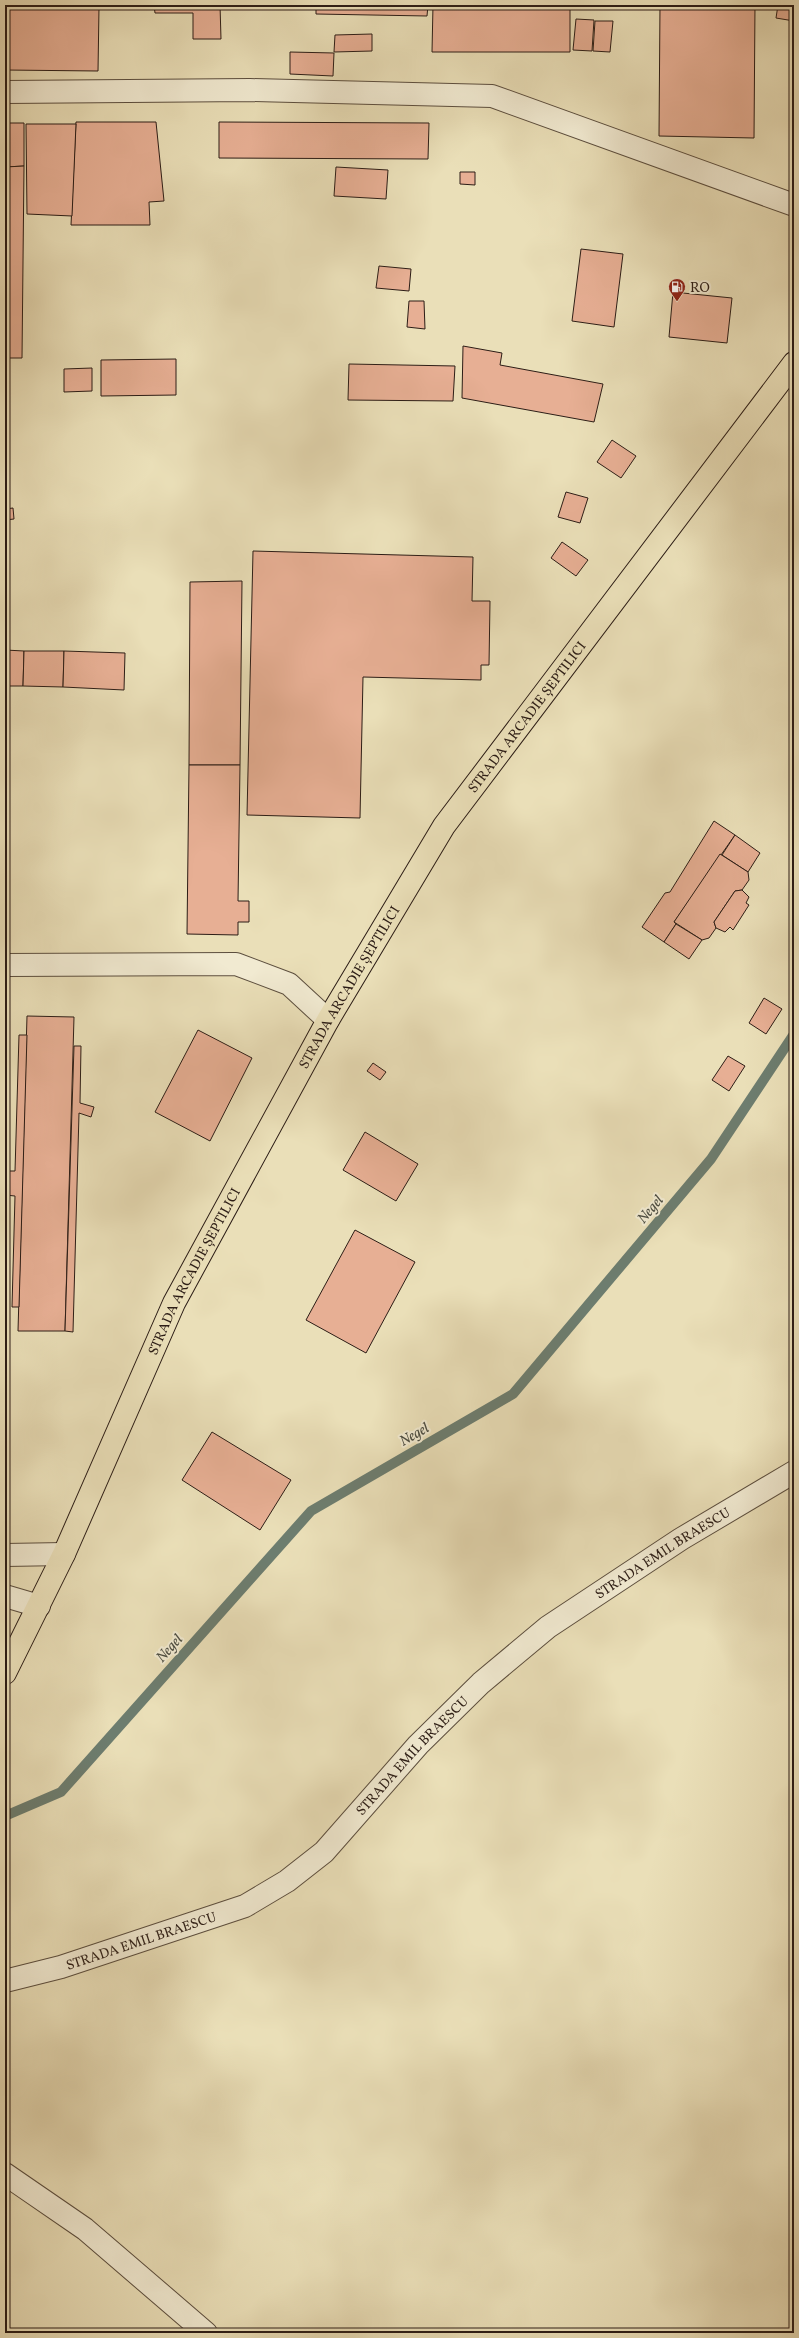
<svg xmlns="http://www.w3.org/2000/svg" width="799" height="2338" font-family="Vollkorn,serif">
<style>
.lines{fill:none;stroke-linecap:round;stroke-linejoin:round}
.stream{stroke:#6d7d6f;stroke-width:10}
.building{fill:#e7af94;stroke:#2c1d16}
.minor-casing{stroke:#5c4e3e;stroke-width:24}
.major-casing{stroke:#2c1d16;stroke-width:24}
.minor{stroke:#f1ead1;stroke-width:22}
.major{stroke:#eadfb8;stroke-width:22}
.labels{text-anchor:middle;stroke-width:4;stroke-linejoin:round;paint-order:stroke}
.poi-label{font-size:14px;fill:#2c1d16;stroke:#f1ead1;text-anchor:start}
.street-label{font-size:14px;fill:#2c1d16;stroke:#f1ead1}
.water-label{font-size:15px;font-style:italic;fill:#4c4d42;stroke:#f1ead1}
</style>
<rect width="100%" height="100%" fill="#eadfb8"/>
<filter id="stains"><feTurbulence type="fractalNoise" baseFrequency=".005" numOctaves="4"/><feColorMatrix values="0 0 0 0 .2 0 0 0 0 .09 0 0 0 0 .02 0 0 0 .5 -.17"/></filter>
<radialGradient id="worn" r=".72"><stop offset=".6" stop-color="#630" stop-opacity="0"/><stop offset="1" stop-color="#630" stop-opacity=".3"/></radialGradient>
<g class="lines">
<polyline class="stream" points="5,1816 61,1792 311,1511 513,1394 711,1159 794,1034"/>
</g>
<g class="building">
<polygon points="5,5 99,7 98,71 5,70"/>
<polygon points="154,5 220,5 221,39 193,39 193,13 155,13"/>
<polygon points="316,5 428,5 427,16 316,14"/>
<polygon points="433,5 570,5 570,52 432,52"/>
<polygon points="660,5 755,5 754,138 659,136"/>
<polygon points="778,5 794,5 794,21 776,18"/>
<polygon points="576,19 594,20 592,51 573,50"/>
<polygon points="595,21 613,21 610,52 593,51"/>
<polygon points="372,34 372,51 334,52 335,35"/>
<polygon points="290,52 334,53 333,76 290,74"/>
<polygon points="76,122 156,122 164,201 149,202 150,225 71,225"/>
<polygon points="219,122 429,123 428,159 219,158"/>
<polygon points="5,123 24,123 24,166 5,167"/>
<polygon points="26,124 76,124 72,216 27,214"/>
<polygon points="24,166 22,358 5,358 5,167"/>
<polygon points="336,167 388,170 386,199 334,196"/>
<polygon points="460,172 475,172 475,185 460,184"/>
<polygon points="581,249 623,254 614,327 572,321"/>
<polygon points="379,266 411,269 409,291 376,288"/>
<polygon points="673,292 732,298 727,343 669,337"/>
<polygon points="409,301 424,301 425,329 407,327"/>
<polygon points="463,346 502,353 500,365 603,384 594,422 462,398"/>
<polygon points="176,359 176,395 101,396 101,360"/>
<polygon points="349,364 455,366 453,401 348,400"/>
<polygon points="92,368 92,391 64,392 64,369"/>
<polygon points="612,440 636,456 621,478 597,462"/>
<polygon points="566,492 588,498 580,523 558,517"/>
<polygon points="13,508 14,519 5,520 5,509"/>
<polygon points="562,542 588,560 576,576 551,558"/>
<polygon points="253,551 473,557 472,601 490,601 489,665 481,665 481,680 363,677 360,818 247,815"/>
<polygon points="242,581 240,765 189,765 190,582"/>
<polygon points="5,650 24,651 23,686 5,686"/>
<polygon points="24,651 64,651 63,687 23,686"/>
<polygon points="64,651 125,653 124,690 63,687"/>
<polygon points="189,765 240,765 238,901 249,901 249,922 238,922 238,935 187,934"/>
<polygon points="714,821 735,835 674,922 676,924 664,942 642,927 665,893 670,892"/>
<polygon points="735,835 760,853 748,872 722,855"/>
<polygon points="720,854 748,872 749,880 742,890 735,891 714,922 716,928 709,938 702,940 674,922"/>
<polygon points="742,890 749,897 746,903 749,905 733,930 730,927 725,932 716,928 714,922 735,891"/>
<polygon points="676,924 702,940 689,959 664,942"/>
<polygon points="764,998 782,1009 766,1034 749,1023"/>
<polygon points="27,1016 74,1017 65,1331 18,1331"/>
<polygon points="198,1030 252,1058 210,1141 155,1112"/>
<polygon points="19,1035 27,1035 19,1307 12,1307 15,1196 5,1195 5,1171 15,1171"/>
<polygon points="74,1046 81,1046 80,1103 94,1107 91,1117 79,1113 73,1332 65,1331"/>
<polygon points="728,1056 745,1066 729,1091 712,1080"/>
<polygon points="373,1063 386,1072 380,1080 367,1071"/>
<polygon points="365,1132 418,1164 396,1201 343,1170"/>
<polygon points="355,1230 415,1262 366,1353 306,1320"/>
<polygon points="212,1432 291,1480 260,1530 182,1480"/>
</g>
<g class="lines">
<defs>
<g id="minor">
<polyline points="5,92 250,90 492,96 794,205"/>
<polyline points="5,965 236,964 289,984 328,1020"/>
<polyline points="5,1555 64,1554"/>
<polyline points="5,1596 39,1606"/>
<path id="s1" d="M5 1981 61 1967 245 1906 287 1881 324 1852 418 1745 481 1683 548 1627 681 1539 794 1472"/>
<polyline points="5,2174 85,2229 206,2333"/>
</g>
<g id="major">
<path id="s2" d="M5 1673 64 1554 174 1303 328 1020 444 826 794 363"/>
</g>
</defs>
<use href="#minor" class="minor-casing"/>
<use href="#major" class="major-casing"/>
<use href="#minor" class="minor"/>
<use href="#major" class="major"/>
</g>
<defs>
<symbol id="fuel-pin" viewBox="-11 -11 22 30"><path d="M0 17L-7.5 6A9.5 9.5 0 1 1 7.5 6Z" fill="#8f2418" stroke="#f1ead1"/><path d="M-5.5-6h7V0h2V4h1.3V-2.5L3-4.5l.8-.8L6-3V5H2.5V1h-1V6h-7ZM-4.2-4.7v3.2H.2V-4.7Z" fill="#fff"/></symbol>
</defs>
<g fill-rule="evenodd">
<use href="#fuel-pin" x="667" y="277" width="20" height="27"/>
</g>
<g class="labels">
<g class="poi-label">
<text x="690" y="292">RO</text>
</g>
<g class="street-label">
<text dy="5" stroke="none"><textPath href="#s2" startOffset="1092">STRADA ARCADIE ȘEPTILICI</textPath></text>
<text dy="5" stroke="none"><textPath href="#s2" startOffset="768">STRADA ARCADIE ȘEPTILICI</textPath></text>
<text dy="5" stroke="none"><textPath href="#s2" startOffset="444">STRADA ARCADIE ȘEPTILICI</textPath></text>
<text dy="5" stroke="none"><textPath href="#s1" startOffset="802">STRADA EMIL BRAESCU</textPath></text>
<text dy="5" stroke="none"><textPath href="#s1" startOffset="478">STRADA EMIL BRAESCU</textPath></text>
<text dy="5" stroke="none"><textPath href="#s1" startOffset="142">STRADA EMIL BRAESCU</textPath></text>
</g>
<g class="water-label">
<text transform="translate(650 1209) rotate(-50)" y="5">Negel</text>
<text transform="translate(414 1434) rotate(-30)" y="5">Negel</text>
<text transform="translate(169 1648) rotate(-48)" y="5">Negel</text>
</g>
</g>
<rect width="799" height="2338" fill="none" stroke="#eadfb8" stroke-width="20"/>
<rect x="6" y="6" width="787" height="2326" fill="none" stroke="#2c1d16" stroke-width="2"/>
<rect x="10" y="10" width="779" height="2318" fill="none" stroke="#2c1d16"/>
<rect width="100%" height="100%" filter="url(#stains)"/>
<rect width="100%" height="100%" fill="url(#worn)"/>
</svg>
